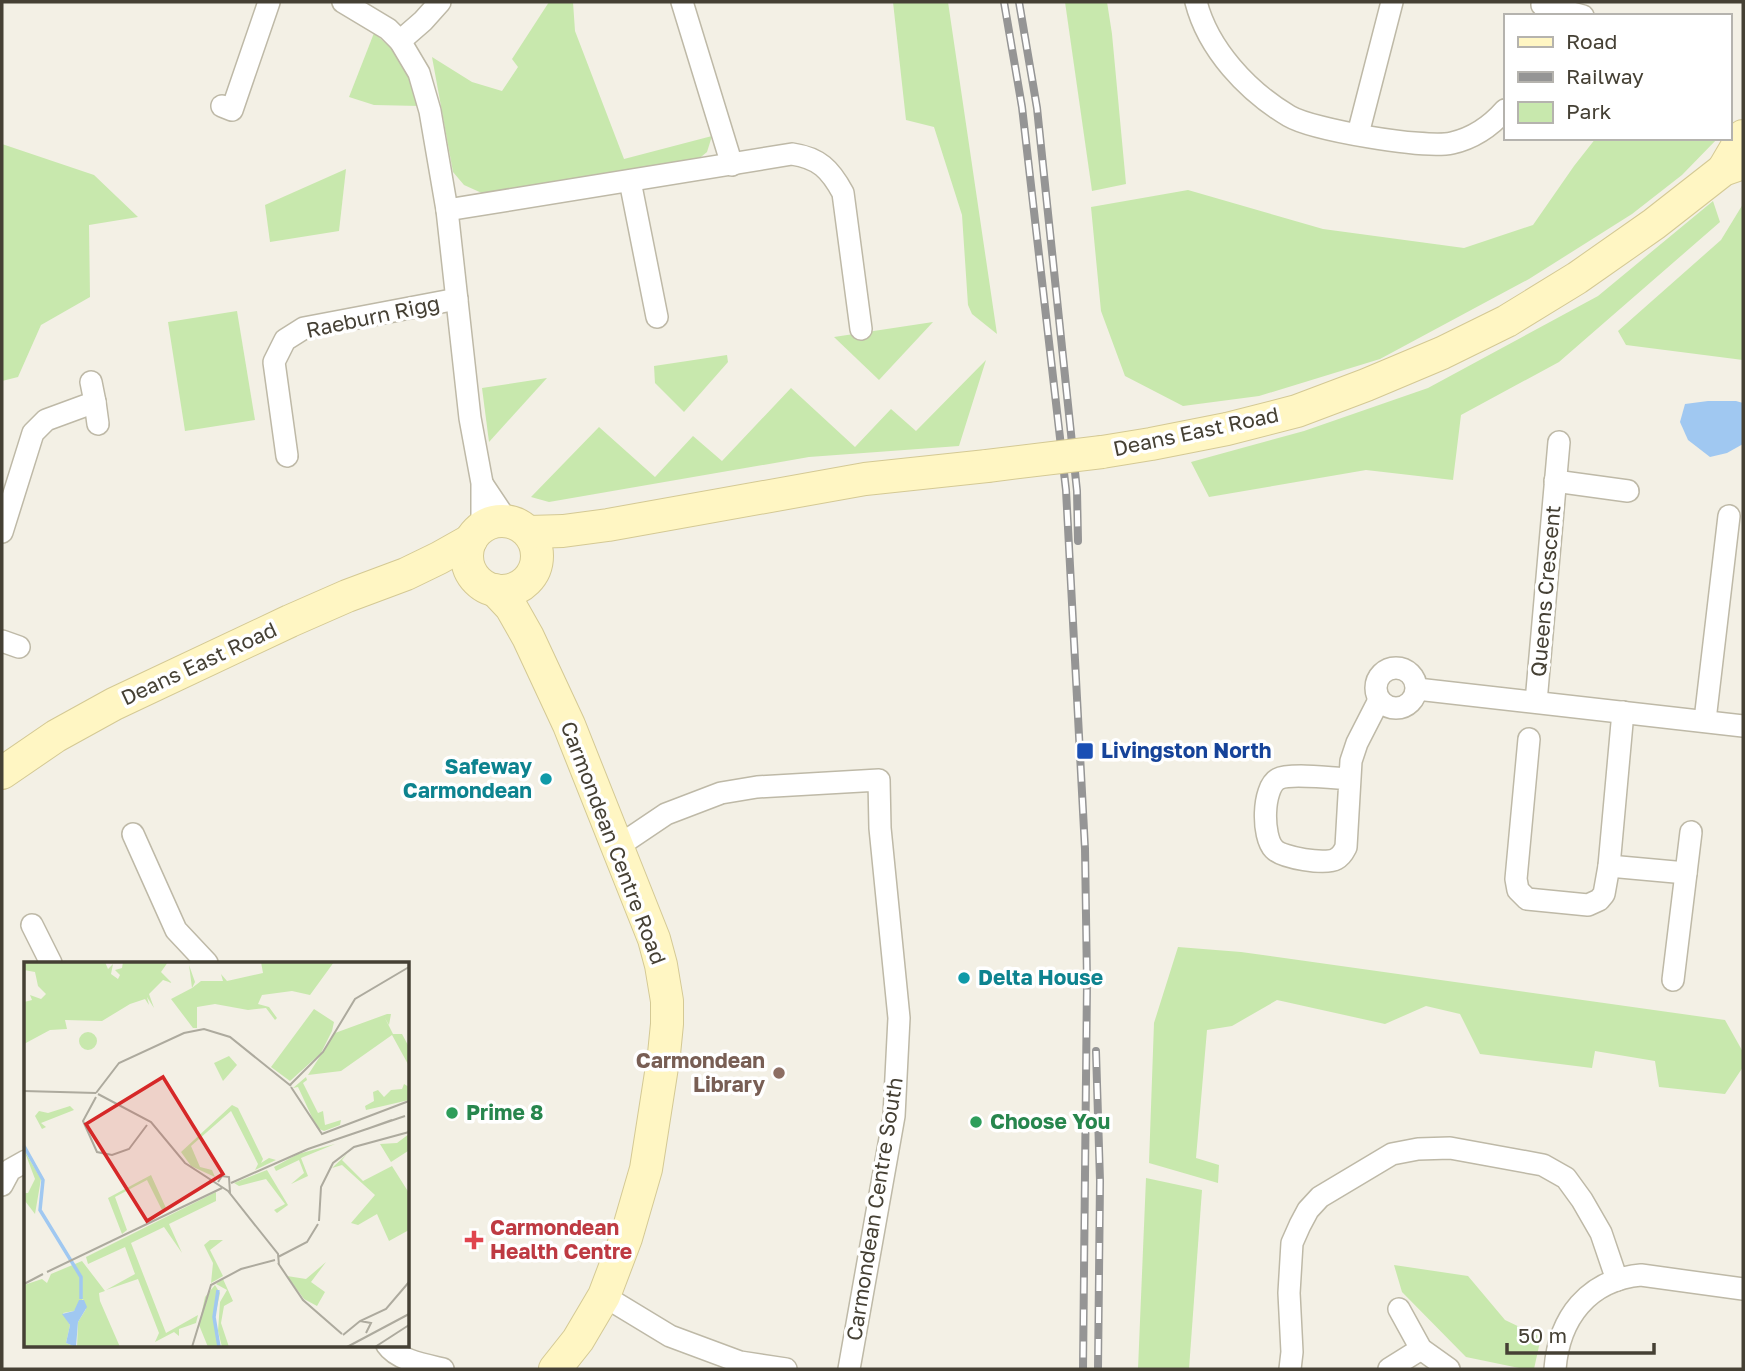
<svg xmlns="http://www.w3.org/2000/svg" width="1745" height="1371" font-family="'Golos Text',sans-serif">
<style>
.green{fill:#c8e8ad}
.water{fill:#a0c8f1}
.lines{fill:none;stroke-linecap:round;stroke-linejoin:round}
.street-casing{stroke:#beb9a7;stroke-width:24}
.secondary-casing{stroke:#d4c994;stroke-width:34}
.street{stroke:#fff;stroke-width:21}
.secondary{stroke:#fff6c3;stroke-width:32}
.rail-casing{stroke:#959595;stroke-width:8}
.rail{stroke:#fff;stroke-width:5;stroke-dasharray:16;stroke-linecap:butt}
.secondary-bridge-casing{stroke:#d4c994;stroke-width:34;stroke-linecap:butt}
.secondary-bridge{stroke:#fff6c3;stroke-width:32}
.transit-dot{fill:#1a4fb4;stroke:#fff;stroke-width:2.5}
.culture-dot{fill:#0f9aa8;stroke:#fff;stroke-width:2.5}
.education-dot{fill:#8d6e63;stroke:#fff;stroke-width:2.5}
.leisure-dot{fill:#2e9e5b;stroke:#fff;stroke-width:2.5}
.health-dot{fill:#e0444e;stroke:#fff;stroke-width:2.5}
.labels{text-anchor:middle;stroke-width:7;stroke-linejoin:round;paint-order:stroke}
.street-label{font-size:21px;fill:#454034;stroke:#fff}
.transit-label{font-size:21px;font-weight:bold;fill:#164399;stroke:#fff;text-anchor:start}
.culture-label{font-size:21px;font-weight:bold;fill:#0d838f;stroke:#fff;text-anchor:end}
.education-label{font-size:21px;font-weight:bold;fill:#785e54;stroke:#fff;text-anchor:end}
.leisure-label{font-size:21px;font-weight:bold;fill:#27864d;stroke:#fff;text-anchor:start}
.health-label{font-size:21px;font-weight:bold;fill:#be3a42;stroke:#fff;text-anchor:start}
.inset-river{fill:none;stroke:#a0c8f1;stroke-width:3.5}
.inset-road{fill:none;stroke:#adaa9e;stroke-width:2}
.view{fill:#d62828;fill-opacity:0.15;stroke:#d62828;stroke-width:3.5}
.inset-edge{fill:none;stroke:#454034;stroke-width:3.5}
</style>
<rect width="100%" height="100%" fill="#f3f0e5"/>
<g class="green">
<polygon points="549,2 573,2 575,31 624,159 712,136 707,152 696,161 484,194 464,185 453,172 432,57 472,82 502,91 518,67 512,59"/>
<polygon points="893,2 948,2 997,334 972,314 968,305 962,215 934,127 906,120"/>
<polygon points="1065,2 1107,2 1112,34 1126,184 1092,191"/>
<polygon points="374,33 390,47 410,76 420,106 374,105 349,97"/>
<polygon points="1596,138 1718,138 1682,175 1632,214 1529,279 1380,359 1259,396 1183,406 1125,376 1101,311 1091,207 1188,190 1323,229 1464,248 1533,225 1574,166"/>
<polygon points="2,144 94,175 138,217 89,225 90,297 41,325 18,377 2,381"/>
<polygon points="346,169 339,231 270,242 265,205"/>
<polygon points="1713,201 1720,222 1559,362 1461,415 1453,480 1366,470 1209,497 1191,462 1304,431 1428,388 1598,296"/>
<polygon points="1743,204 1743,360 1626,345 1618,331 1721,240"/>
<polygon points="237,311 255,420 185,431 168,322"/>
<polygon points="933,322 879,380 834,337"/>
<polygon points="727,355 728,362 684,412 655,383 654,366"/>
<polygon points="986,360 959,446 809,457 549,502 531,497 599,427 655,477 693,436 722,461 791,388 855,447 891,409 916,431"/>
<polygon points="547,378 489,442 482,388"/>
<polygon points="1178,947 1241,952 1725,1020 1743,1052 1743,1067 1725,1094 1659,1087 1655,1061 1595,1051 1592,1068 1480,1054 1460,1014 1426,1006 1385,1024 1277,1000 1232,1026 1207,1030 1196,1158 1219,1165 1218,1183 1149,1163 1154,1023"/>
<polygon points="1146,1178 1202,1190 1189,1369 1138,1369"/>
<polygon points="1394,1265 1468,1276 1505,1320 1541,1337 1534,1369 1524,1369 1466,1357 1402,1292"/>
</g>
<polygon class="water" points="1708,401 1736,401 1743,403 1743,444 1727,453 1710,457 1688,440 1680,422 1685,404"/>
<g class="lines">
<defs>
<g id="street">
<polyline points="343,2 388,29 400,41 419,73 430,111 447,210 470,418 482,483 482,527"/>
<polyline points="682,2 732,165"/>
<path d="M1196 2C1208 49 1247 91 1289 116 1313 130 1424 149 1452 143 1474 138 1490 127 1505 110"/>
<polyline points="1542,5 1583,16"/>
<polyline points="400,41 423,21 440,2"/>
<polyline points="222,106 232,110 269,2"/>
<polyline points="1358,134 1392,2"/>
<polyline points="630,181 657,317"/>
<path d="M447 210 792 154C819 158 830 169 843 193L861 329"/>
<polyline points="95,402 98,424"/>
<polyline points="287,456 274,362 285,340 304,328 457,299"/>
<polyline points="1555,481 1628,491"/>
<polyline points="483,485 507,521"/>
<polyline points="2,532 33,433 46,420 95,402 91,382"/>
<polyline points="2,641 19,647"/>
<circle cx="1396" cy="688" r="20"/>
<polyline points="1417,689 1743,726"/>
<polyline points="1536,702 1559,442"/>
<polyline points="1705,720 1729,516"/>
<polyline points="1529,739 1516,879 1518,890 1527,899 1588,905 1599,900 1604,894 1609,866 1623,712"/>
<path d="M1349 779C1335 778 1289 773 1278 779 1262 788 1262 837 1274 849 1282 858 1326 865 1336 859 1342 856 1344 851 1346 847L1351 761 1357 743 1379 700"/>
<polyline points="133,834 176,930 207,963"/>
<polyline points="617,847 666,814 721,793 757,787 879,780 880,828 899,1018 894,1116 849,1369"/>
<polyline points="1609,866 1686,873"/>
<polyline points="32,925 51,963"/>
<polyline points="1673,980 1691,832"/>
<polyline points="2,1185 10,1170 26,1161"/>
<polyline points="604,1296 670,1336 740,1362 786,1369"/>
<polyline points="1399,1309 1421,1349 1449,1369"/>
<path d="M387 1345C397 1360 426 1365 443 1369"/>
<polyline points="1290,1369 1292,1352 1289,1293 1292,1243 1300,1225 1308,1210 1320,1197 1392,1154 1418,1149 1450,1148 1543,1165 1566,1178 1582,1200 1601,1233 1617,1280"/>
<polyline points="1389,1369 1421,1349"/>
<path d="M1555 1369C1559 1318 1588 1280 1641 1275L1743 1289"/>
</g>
<g id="secondary">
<polyline points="1723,170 1743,136"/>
<polyline points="1102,452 1151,444 1227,429 1297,411 1366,385 1442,353 1507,321 1577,278 1654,224 1723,170 1743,163"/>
<circle cx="502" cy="556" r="35"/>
<polyline points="529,532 563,531 608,525 865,479 987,466"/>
<polyline points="495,590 511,607 528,637 569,725 654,939 661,965 667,1001 667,1024 664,1054 646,1169 626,1238 604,1296 578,1340 555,1369"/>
<polyline points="2,773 56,736 114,704 290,621 347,596 406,574 439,558 471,540"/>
</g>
</defs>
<use href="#street" class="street-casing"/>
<use href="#secondary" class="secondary-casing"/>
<use href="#street" class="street"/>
<use href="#secondary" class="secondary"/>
<defs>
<g id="rail">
<polyline points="1004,2 1022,107 1066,490 1085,849 1087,982 1083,1369"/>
<polyline points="1019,2 1037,108 1077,491 1078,541"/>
<polyline points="1096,1051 1100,1181 1098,1369"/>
</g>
</defs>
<use href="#rail" class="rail-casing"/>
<use href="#rail" class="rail"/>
<defs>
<polyline id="secondary-bridge" points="987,466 1102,452"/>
</defs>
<use href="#secondary-bridge" class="secondary-bridge-casing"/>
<use href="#secondary-bridge" class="secondary-bridge"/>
</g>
<rect class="transit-dot" x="1076" y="742" width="18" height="18" rx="3.5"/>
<g class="culture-dot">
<circle cx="546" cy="779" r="7"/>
<circle cx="964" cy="978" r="7"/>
</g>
<circle class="education-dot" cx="779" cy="1073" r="7"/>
<g class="leisure-dot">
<circle cx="452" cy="1113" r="7"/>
<circle cx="976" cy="1122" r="7"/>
</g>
<path class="health-dot" d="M470.5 1229.5h7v7h7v7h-7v7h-7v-7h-7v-7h7z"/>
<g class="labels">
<g class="street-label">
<text transform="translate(373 317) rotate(-12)" y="7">Raeburn Rigg</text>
<text transform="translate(1196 432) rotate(-12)" y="7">Deans East Road</text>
<text transform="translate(1546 591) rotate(-85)" y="7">Queens Crescent</text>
<text transform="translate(199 664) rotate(-25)" y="7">Deans East Road</text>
<text transform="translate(613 843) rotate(69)" y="7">Carmondean Centre Road</text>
<text transform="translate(875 1209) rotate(-81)" y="7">Carmondean Centre South</text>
</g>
<g class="transit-label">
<text x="1101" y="758">Livingston North</text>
</g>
<g class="culture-label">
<text x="532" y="774">Safeway<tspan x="532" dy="24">Carmondean</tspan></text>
<text x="978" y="985" text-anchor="start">Delta House</text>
</g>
<g class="education-label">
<text x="765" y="1068">Carmondean<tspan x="765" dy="24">Library</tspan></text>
</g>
<g class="leisure-label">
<text x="466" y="1120">Prime 8</text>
<text x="990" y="1129">Choose You</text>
</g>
<g class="health-label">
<text x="490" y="1235">Carmondean<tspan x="490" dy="24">Health Centre</tspan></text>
</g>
</g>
<g transform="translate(24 962)">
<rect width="385" height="385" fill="#f3f0e5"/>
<path d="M0 0H81L84 7 89 2 87 12 94 17 96 13 91 8 98 6 99 0H144L137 10 148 21 139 18 125 32 130 46 123 35 125 43 121 37 106 42 78 59 41 58 43 67 26 68 0 82V40L8 38 6 33 17 37 22 32 14 24 11 10 0 8ZM237 0H310L286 33 268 29 238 33 234 42 245 45 253 56 251 58 242 46 224 48 191 42 173 45V66H169L147 37 168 26 165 3 171 20 168 26 177 19H199L197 12 203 19 239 11ZM290 47 310 60 308 69 297 91 266 119 247 105ZM363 52H367L365 63 361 56 369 72H378L385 85V104L368 73 317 109 284 113 311 71ZM55 79a9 9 0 1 1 18 0a9 9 0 1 1-18 0ZM205 94 213 103 199 119 190 101ZM282 115 283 118 279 121 294 151 299 149 301 163 317 158 316 163 300 169 293 166 274 125 269 126ZM380 122 385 125V138L342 148 341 144 350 139 349 130 354 128 360 135 367 128 378 127ZM208 143 214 146 239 197 237 201 245 196 252 198 231 208 234 202 207 149 167 184 176 205 188 208 191 215 167 204 157 190ZM46 144 50 148 17 161 22 165 18 167 11 154 15 149 24 151ZM385 172 384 189 367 200 356 182 373 181ZM311 182 277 196 284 214 267 222 280 211 275 198 252 209 250 205 274 192ZM0 188 17 217 11 252 1 239 0 231H4L11 217ZM323 192 318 198 339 219 368 204 385 231V268L365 279 353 252 334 263 327 261 351 233 318 203 308 206ZM243 208 264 243 253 251 250 248 261 242 242 217 215 224 210 221ZM127 213 142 246 138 248 123 218 91 235 103 268 98 272 84 236ZM192 230V239L145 262 158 291 140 265 107 281 142 371 174 353 172 361 155 367V374L150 370 131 380 135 371 114 317 82 328 111 312 101 285 64 302 62 295ZM186 278H199L186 288 199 314 187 321 189 301 180 283ZM58 299 81 329 75 331 76 339 96 385H53L54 360 62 347 59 337 50 349 39 351 46 363 42 381 52 385H0V323L18 317 23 321 27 312ZM302 300 287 320 301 330 293 344 280 337 263 314 282 317ZM199 317 209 339 200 344 197 361 205 385H198L194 369 196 340 203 328 192 322ZM191 323 196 331 190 359 196 385H184L175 363 181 335Z" fill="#c8e8ad"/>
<path d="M55 338H60L63 345 54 360 52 385 42 381 46 363 38 352 50 349Z" fill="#a0c8f1"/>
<path class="inset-river" d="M0 184 19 218 16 248 57 315V337M194 328 190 355 195 385"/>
<path class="inset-road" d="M266 123 299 90 331 37 385 5M267 125 298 172 385 139M0 129 72 131M72 131 95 101 160 71 180 67 206 75 267 124M74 132 127 160 161 201 204 229 254 292 255 303M72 135 59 159 73 190 88 193 105 187 123 163M343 167 368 158M194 220 198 214 205 215 206 231M207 221 284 187 381 154M295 259 297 225 309 201 330 185 385 170M254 295 283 280 294 262M254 301 279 338 318 372M23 310 198 226M0 322 19 312M336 359 347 361 342 371M319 373 336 359 362 347 385 320M168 385 187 323 217 307 251 298M323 385 385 352M351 385 385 363"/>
<path class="view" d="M139 115 199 212 123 259 62 162Z"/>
<rect width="385" height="385" class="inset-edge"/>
</g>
<rect width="1745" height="1371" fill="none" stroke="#454034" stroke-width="7"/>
<rect x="1504" y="14" width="228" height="126" fill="#ffffff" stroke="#b5b3ae" stroke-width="2"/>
<rect x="1518" y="37" width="35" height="10" fill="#fff6c3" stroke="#b5b3ae" stroke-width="2"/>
<text x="1566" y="49" font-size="21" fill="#454034">Road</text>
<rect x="1518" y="72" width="35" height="10" fill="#959595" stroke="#b5b3ae" stroke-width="2"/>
<text x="1566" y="84" font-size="21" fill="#454034">Railway</text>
<rect x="1518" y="102" width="35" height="21" fill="#c8e8ad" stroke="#b5b3ae" stroke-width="2"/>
<text x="1566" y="119" font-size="21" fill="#454034">Park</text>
<path d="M1507 1343v10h147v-10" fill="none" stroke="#454034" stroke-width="3.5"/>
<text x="1518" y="1343" font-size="21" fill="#454034" stroke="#ffffff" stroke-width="5" paint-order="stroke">50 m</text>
</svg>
